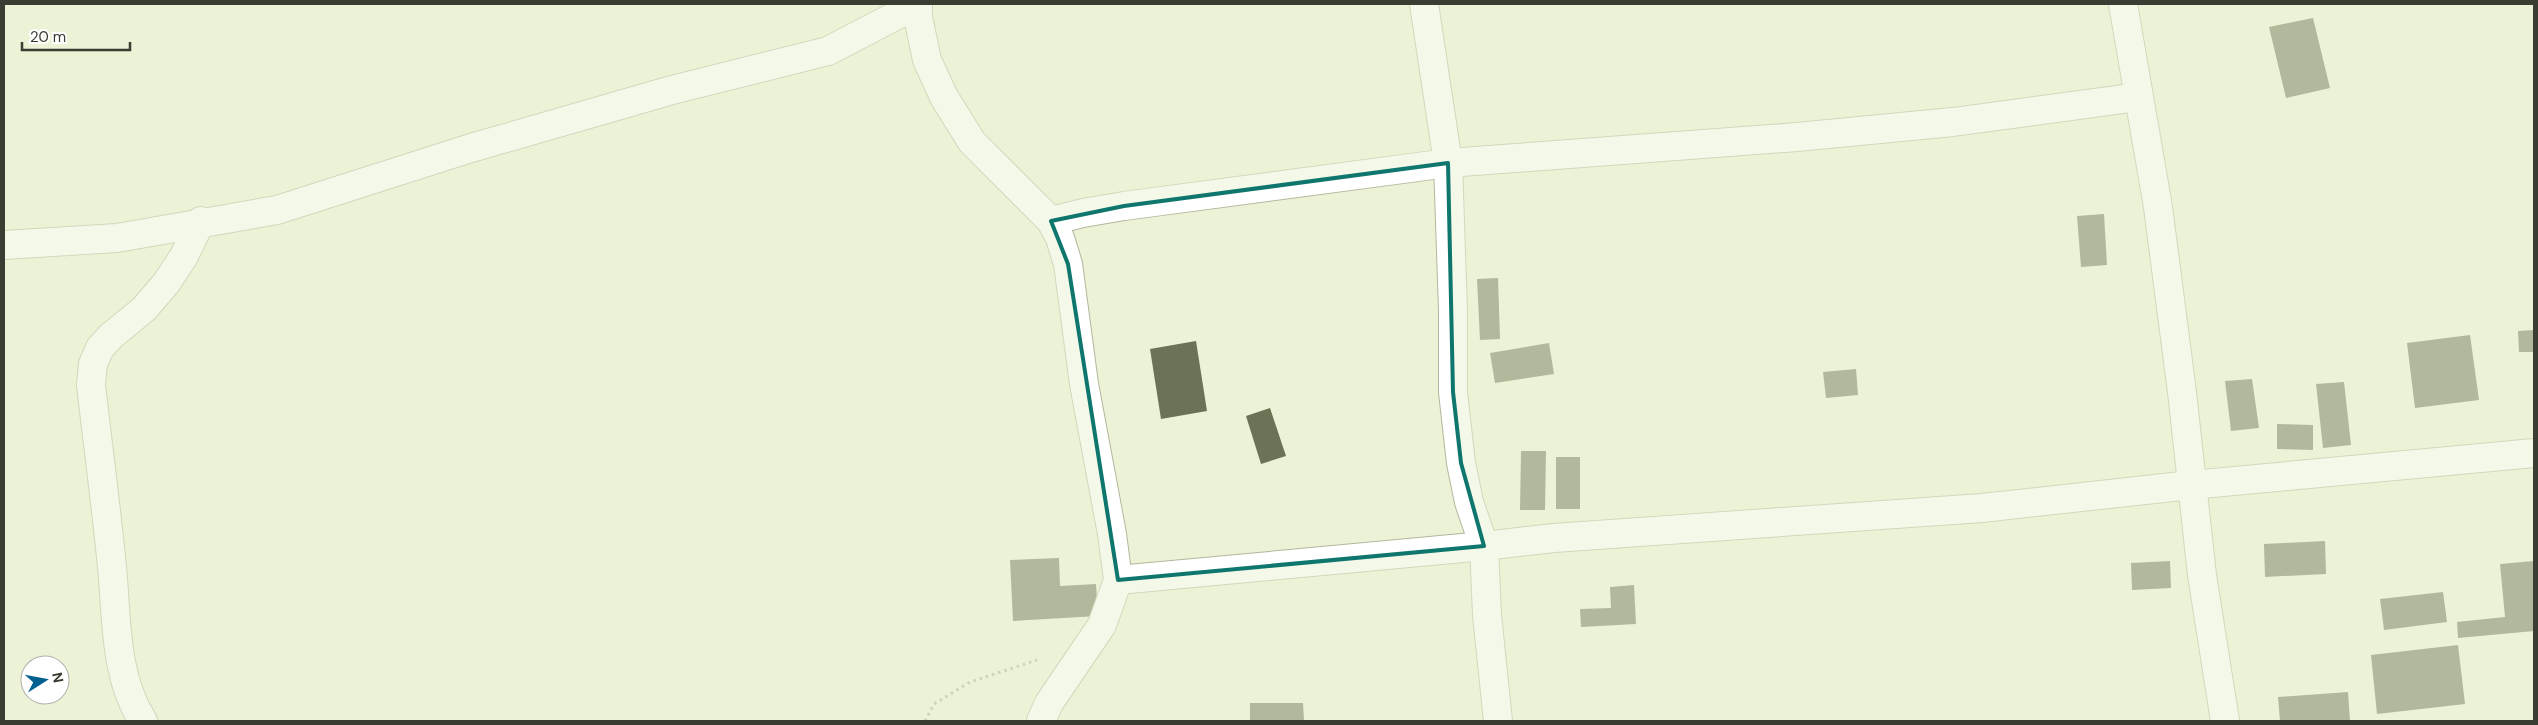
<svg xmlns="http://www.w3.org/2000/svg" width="2538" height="725" font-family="'DM Sans',sans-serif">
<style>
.building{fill:#6b7256}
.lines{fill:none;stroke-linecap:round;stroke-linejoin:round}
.minor-casing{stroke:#b2b89d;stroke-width:30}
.path{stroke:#aaaf99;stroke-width:3;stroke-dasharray:2.5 4;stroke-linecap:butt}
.minor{stroke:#fff;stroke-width:28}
.marked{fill:none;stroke:#0f766e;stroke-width:4;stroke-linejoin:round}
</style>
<rect width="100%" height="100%" fill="#ebf2d5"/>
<g class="building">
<polygon points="2313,18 2330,88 2286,98 2269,27"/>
<polygon points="2104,214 2107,265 2081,267 2077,216"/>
<polygon points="1498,278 1500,339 1480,340 1477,279"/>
<polygon points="2534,330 2534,352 2519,352 2518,331"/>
<polygon points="2470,335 2479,400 2415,408 2407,343"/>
<polygon points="1196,341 1207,411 1161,419 1150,349"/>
<polygon points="1549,343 1554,374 1495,383 1490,353"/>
<polygon points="1856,369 1858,395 1826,398 1823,372"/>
<polygon points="2252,379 2259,428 2231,431 2225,381"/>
<polygon points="2344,382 2351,445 2323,448 2316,384"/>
<polygon points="1270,408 1286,456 1261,464 1246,416"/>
<polygon points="2277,424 2313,425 2313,450 2277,449"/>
<polygon points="1521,451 1546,451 1545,510 1520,510"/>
<rect x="1556" y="457" width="24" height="52"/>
<polygon points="2325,541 2326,574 2265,577 2264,544"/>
<polygon points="1059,558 1060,586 1096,584 1098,616 1013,621 1010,560"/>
<polygon points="2170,561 2171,588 2132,590 2131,563"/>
<polygon points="2534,561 2534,631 2458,638 2457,622 2505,617 2500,564"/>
<polygon points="1634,585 1636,624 1581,627 1580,609 1611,608 1610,587"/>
<polygon points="2443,592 2447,622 2384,630 2380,599"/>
<polygon points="2458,645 2465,704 2377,714 2371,655"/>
<polygon points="2348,692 2350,721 2280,721 2278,697"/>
<polygon points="1250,703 1303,703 1304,721 1250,721"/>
</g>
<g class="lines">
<defs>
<g id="minor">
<polyline points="918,4 918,17 927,60 944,97 972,142 1051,221 1060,238 1068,264 1084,384 1112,534 1118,580 1102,625 1049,703 1041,721"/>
<polyline points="1424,4 1448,163 1453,311 1453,392 1461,463 1469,502 1484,546 1487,615 1498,721"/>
<polyline points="2123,4 2158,207 2182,392 2202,575 2225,721"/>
<polyline points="1051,221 1083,213 1124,206 1448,163 1797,137 1953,122 2138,97"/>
<polyline points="4,245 117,238 277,210 471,148 672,90 828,51 899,14 910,4"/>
<polyline points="1118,580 1484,546 1554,538 1982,508 2191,485 2534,453"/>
<path d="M143 721C114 676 117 618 112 567 106 506 98 446 91 385L93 364 100 348 111 336 144 309 167 282 184 256 201 221"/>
</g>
</defs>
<use href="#minor" class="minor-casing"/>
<polyline class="path" points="925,721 934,704 970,682 1037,660"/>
<use href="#minor" class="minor"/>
</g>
<path d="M0 0H2538V725H0ZM1448 163 1453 392 1461 463 1484 546 1118 580 1068 264 1051 221 1124 206Z" fill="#ebf2d5" fill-opacity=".55" fill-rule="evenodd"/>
<path class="marked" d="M1448 163 1453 392 1461 463 1484 546 1118 580 1068 264 1051 221 1124 206Z"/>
<rect width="2538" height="725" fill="none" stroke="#3a3d32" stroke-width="10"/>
<g transform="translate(45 680) rotate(79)"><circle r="24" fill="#ffffff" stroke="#b0b1ad"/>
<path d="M0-4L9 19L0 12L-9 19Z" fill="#00608f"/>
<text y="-8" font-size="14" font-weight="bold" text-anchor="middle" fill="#3a3d32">N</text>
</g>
<path d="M22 42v8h108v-8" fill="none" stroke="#3a3d32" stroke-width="2.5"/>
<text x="30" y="42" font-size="15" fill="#3a3d32" stroke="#ffffff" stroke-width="4" paint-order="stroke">20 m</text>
</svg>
